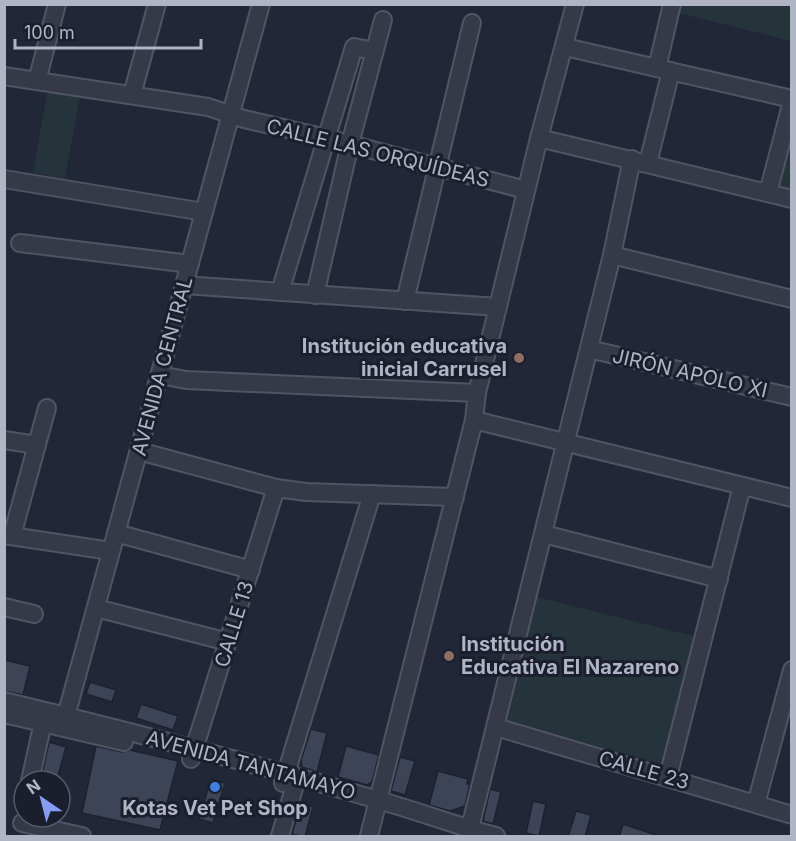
<svg xmlns="http://www.w3.org/2000/svg" width="796" height="841" font-family="Inter,sans-serif">
<style>
.green{fill:#25343a}
.building{fill:#3e4458;stroke:#1d212f;stroke-width:1.5}
.lines{fill:none;stroke-linecap:round;stroke-linejoin:round}
.minor-casing{stroke:#505463;stroke-width:20}
.minor{stroke:#353948;stroke-width:16}
.education-dot{fill:#8d6e63;stroke:#1b1f2d;stroke-width:2}
.shop-dot{fill:#3f7fe0;stroke:#1b1f2d;stroke-width:2}
.labels{text-anchor:middle;stroke-width:6;stroke-linejoin:round;paint-order:stroke}
.street-label{font-size:20px;fill:#b0b4c5;stroke:#1b1f2d}
.poi-label{font-size:20px;font-weight:bold;fill:#b0b4c5;stroke:#1b1f2d;text-anchor:end}
</style>
<rect width="100%" height="100%" fill="#222738"/>
<g class="green">
<polygon points="681,5 791,5 791,41 678,13"/>
<polygon points="48,88 80,94 65,179 33,173"/>
<polygon points="791,134 791,192 778,189"/>
<polygon points="537,597 697,637 663,768 507,721"/>
</g>
<g class="building">
<polygon points="4,660 30,666 23,695 4,691"/>
<polygon points="90,682 116,690 112,702 86,694"/>
<polygon points="141,704 178,716 173,730 136,718"/>
<polygon points="311,729 327,733 317,772 302,767 301,760"/>
<polygon points="49,742 66,747 58,776 45,772 43,780 41,779"/>
<polygon points="96,746 122,752 130,750 178,761 160,830 82,813"/>
<polygon points="346,746 379,755 372,782 367,785 338,777"/>
<polygon points="400,757 415,761 405,795 391,791"/>
<polygon points="438,771 468,779 467,784 470,784 465,806 450,811 429,805"/>
<polygon points="211,779 225,783 213,823 199,819"/>
<polygon points="490,789 501,792 493,824 483,821"/>
<polygon points="533,801 546,804 539,836 526,833"/>
<polygon points="301,803 313,807 305,837 292,834"/>
<polygon points="576,811 591,815 585,837 568,837"/>
<polygon points="623,824 656,835 655,837 619,837"/>
</g>
<g class="lines">
<defs>
<g id="minor">
<polyline points="565,47 792,99"/>
<polyline points="657,68 672,4"/>
<polyline points="4,76 208,107 244,119 326,138 526,190"/>
<polyline points="37,81 57,4"/>
<polyline points="132,95 157,4"/>
<polyline points="539,138 792,199"/>
<polyline points="648,163 671,71"/>
<polyline points="4,179 204,212"/>
<polyline points="768,193 792,101"/>
<polyline points="20,243 190,264"/>
<polyline points="612,255 792,299"/>
<polyline points="184,285 498,307"/>
<polyline points="280,292 354,47 374,51"/>
<polyline points="315,295 350,144 383,20"/>
<polyline points="405,301 472,23"/>
<polyline points="589,349 792,397"/>
<polyline points="160,375 186,380 477,393"/>
<polyline points="474,420 792,498"/>
<polyline points="4,440 37,445"/>
<polyline points="139,451 276,488 306,492 455,497"/>
<polyline points="116,533 251,570"/>
<polyline points="544,534 719,579"/>
<polyline points="4,535 111,551"/>
<polyline points="12,536 47,408"/>
<polyline points="4,607 34,614"/>
<polyline points="96,608 228,642"/>
<path d="M4 701C130 731 255 764 378 800 418 811 456 826 496 836"/>
<polyline points="4,714 124,742"/>
<polyline points="63,727 261,4"/>
<polyline points="496,727 792,815"/>
<polyline points="191,759 276,488"/>
<polyline points="668,777 742,486"/>
<polyline points="30,781 43,722"/>
<polyline points="283,783 372,494"/>
<polyline points="756,804 792,670"/>
<polyline points="22,823 82,836"/>
<polyline points="280,836 297,778"/>
<polyline points="369,836 474,420 477,393 539,138 575,4"/>
<polyline points="468,836 612,255 632,159"/>
</g>
</defs>
<use href="#minor" class="minor-casing"/>
<use href="#minor" class="minor"/>
</g>
<g class="education-dot">
<circle cx="519" cy="358" r="6"/>
<circle cx="449" cy="656" r="6"/>
</g>
<circle class="shop-dot" cx="215" cy="787" r="6"/>
<g class="labels">
<g class="street-label">
<text transform="translate(378 153) rotate(14)" y="7">CALLE LAS ORQUÍDEAS</text>
<text transform="translate(162 366) rotate(-75)" y="7">AVENIDA CENTRAL</text>
<text transform="translate(690 373) rotate(13)" y="7">JIRÓN APOLO XI</text>
<text transform="translate(234 624) rotate(-73)" y="7">CALLE 13</text>
<text transform="translate(251 765) rotate(15)" y="7">AVENIDA TANTAMAYO</text>
<text transform="translate(644 770) rotate(16)" y="7">CALLE 23</text>
</g>
<g class="poi-label">
<text x="507" y="353">Institución educativa<tspan x="507" dy="23">inicial Carrusel</tspan></text>
<text x="461" y="651" text-anchor="start">Institución<tspan x="461" dy="23">Educativa El Nazareno</tspan></text>
<text x="215" y="815" text-anchor="middle">Kotas Vet Pet Shop</text>
</g>
</g>
<rect width="796" height="841" fill="none" stroke="#b0b4c5" stroke-width="12"/>
<g transform="translate(42 799) rotate(325)"><circle r="28" fill="#1b1f2d" stroke="#575b6a" stroke-width="1.5"/>
<path d="M0-4.5L10 22L0 15L-10 22Z" fill="#869bf3"/>
<text y="-9" font-size="16" font-weight="bold" text-anchor="middle" fill="#b0b4c5">N</text>
</g>
<path d="M15 39v9h186v-9" fill="none" stroke="#b0b4c5" stroke-width="3"/>
<text x="24" y="39" font-size="18" fill="#b0b4c5" stroke="#1b1f2d" stroke-width="4.5" paint-order="stroke">100 m</text>
</svg>
